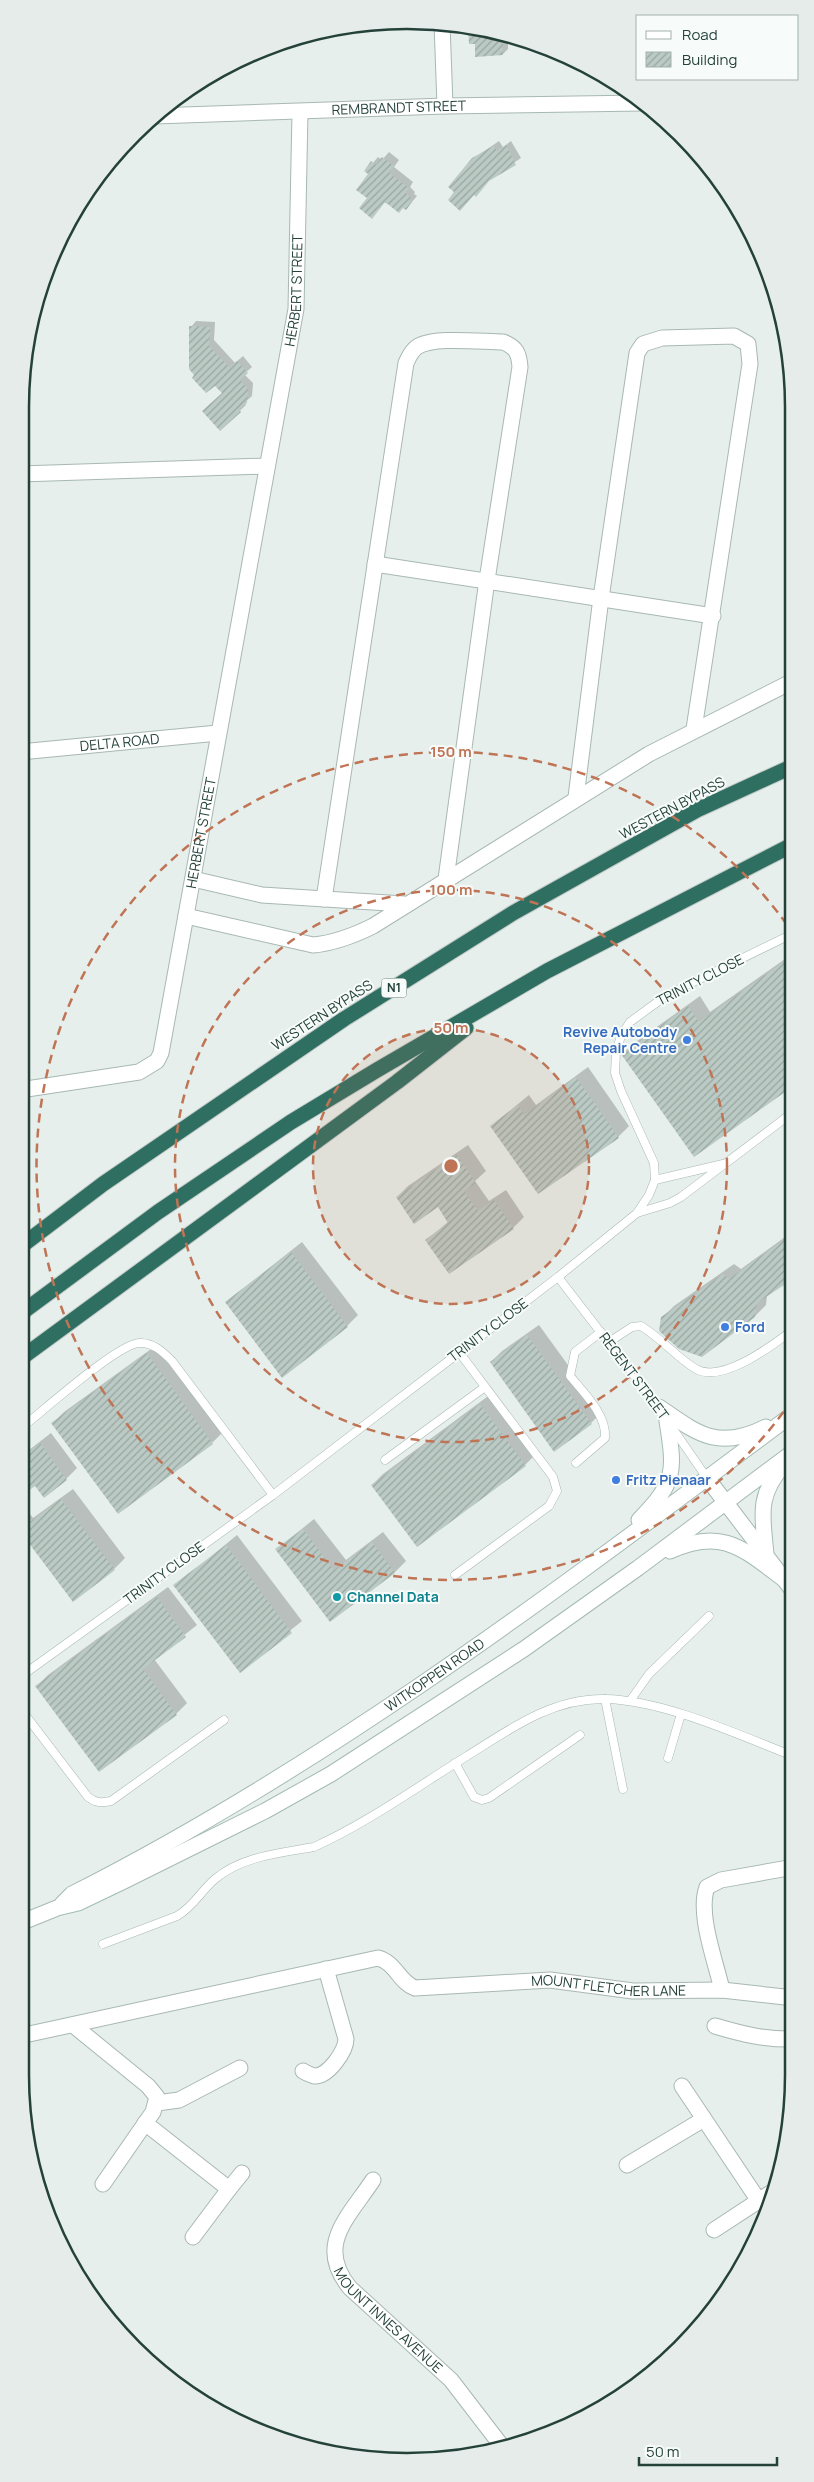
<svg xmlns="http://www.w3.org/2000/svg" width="814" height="2482" font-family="Manrope,sans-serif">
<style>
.shadow{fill:#0003}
.building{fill:url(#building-hatch)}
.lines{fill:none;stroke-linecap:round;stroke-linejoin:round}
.service-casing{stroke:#a8b8b2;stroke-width:9}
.minor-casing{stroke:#a8b8b2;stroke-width:17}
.secondary-casing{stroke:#a4bbb3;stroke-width:17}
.motorway-casing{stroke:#c2cac8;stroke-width:17}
.service{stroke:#fff;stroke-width:8}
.minor{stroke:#fff;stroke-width:15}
.secondary{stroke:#fff;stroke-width:15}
.motorway{stroke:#2f6f62;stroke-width:15}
.ring{fill:none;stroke:#c07456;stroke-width:2.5;stroke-dasharray:9 6}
.shop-dot{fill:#3f7fe0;stroke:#f7fbf9;stroke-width:2}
.culture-dot{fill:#0f9aa8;stroke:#f7fbf9;stroke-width:2}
.labels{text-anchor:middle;stroke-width:4;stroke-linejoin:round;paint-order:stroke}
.shield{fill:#f7fbf9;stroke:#637a73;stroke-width:1}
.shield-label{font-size:12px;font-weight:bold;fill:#24423a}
.street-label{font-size:14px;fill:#24423a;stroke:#f7fbf9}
.shop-label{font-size:14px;font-weight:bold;fill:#366cbe;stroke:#f7fbf9;text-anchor:start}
.culture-label{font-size:14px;font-weight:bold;fill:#0d838f;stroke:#f7fbf9;text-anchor:start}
.rim{fill:none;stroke:#24423a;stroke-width:2.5}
.centre{fill:#c07456;stroke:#f7fbf9;stroke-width:2.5}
.ring-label{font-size:15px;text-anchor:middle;font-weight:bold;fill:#c07456;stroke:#f7fbf9;stroke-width:4;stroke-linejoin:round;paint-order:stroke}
</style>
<defs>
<pattern id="building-hatch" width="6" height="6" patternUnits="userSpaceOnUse" patternTransform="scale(1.25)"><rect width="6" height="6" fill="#bbcac4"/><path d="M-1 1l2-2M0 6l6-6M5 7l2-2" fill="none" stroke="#98a6a0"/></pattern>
</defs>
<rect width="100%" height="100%" fill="#e6efeb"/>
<g class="shadow">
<polygon points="483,27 508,37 508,49 503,54 476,42"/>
<polygon points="499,141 503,147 511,141 521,158 490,179 474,194 456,192 473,159"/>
<polygon points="389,152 399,160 394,167 413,182 410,187 415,192 414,194 417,196 406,209 369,198 370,174 366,171 378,157 382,160"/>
<polygon points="196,321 215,322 214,340 235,363 243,356 252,367 244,374 253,383 252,396 244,403 246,405 220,429 224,393 215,384 196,375 191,327"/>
<polygon points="792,954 792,1086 694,1155 622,1054 633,1044 700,996 710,1012"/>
<polygon points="588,1067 629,1126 618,1137 491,1126 529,1095 536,1105"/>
<polygon points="468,1145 486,1171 475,1181 489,1201 506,1190 524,1217 513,1228 427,1240 449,1221 438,1206 397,1197 408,1186"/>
<polygon points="792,1232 791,1295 784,1283 767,1295 766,1305 755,1316 662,1318 674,1306 734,1264 741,1269"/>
<polygon points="302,1242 358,1315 347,1326 226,1302"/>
<polygon points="539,1325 602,1412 591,1423 491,1362 502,1351"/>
<polygon points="158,1344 223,1432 212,1443 53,1423 64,1412"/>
<polygon points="491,1394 536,1454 525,1465 417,1545 372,1485 383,1474"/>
<polygon points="51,1433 77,1468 66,1479 35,1484 20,1496 20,1457"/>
<polygon points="73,1489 125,1558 114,1569 28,1540 20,1547 20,1501 33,1518"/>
<polygon points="314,1519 346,1560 383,1532 406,1561 395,1572 330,1620 277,1549"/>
<polygon points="237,1535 302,1621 240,1671 175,1586"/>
<polygon points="168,1587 197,1625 154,1659 187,1703 176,1714 37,1686 48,1675"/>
</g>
<g class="building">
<polygon points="468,26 483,27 503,35 503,55 475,57 475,44 469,44"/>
<polygon points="506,145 516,165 489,181 476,197 474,195 460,211 448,200 454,192 448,187 472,158 493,146 497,151"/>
<polygon points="382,157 394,166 389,173 409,188 405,193 411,197 409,200 412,202 406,210 403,208 399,213 385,202 372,219 359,208 367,198 356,190 368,174 364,171 371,161 376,165"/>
<polygon points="189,326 210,327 209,346 229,367 237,361 248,373 240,380 248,389 247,403 239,409 241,412 220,431 202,411 222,393 215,386 206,393 192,378 194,375 189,369"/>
<polygon points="792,956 792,1087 694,1157 621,1054 688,1006 699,1022"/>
<polygon points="576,1077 619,1138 538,1194 490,1126 518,1105 524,1115"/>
<polygon points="457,1155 476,1183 464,1191 478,1211 494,1200 514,1229 449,1274 425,1240 448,1223 438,1207 414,1224 396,1197"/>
<polygon points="792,1234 792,1296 791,1297 784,1285 757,1303 755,1317 702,1357 679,1349 659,1331 661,1317 723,1274 729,1279"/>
<polygon points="291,1252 348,1327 282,1378 225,1302"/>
<polygon points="527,1335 592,1424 554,1452 490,1362"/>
<polygon points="147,1353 213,1444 118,1514 51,1423"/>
<polygon points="480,1404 526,1466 417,1547 371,1485"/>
<polygon points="40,1443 67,1480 44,1498 35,1486 20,1497 20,1458"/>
<polygon points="61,1499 115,1570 73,1602 28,1542 20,1548 20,1526 22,1528"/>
<polygon points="303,1529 334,1570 372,1542 395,1573 330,1622 275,1549"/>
<polygon points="226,1545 292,1633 240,1673 173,1585"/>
<polygon points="157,1597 186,1637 143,1669 177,1715 99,1772 35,1686"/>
</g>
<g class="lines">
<defs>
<g id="service">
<polyline points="655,1180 723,1164"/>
<polyline points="637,1213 670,1203 681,1197 792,1113"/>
<polyline points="558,1277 659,1408"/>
<path d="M609 1342 632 1327 641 1326C661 1338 676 1357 696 1369 722 1384 773 1345 793 1330"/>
<polyline points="671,1426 707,1478"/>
<path d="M20 1429C42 1412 116 1345 139 1343 153 1342 163 1352 172 1361L273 1495"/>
<polyline points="385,1460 485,1387"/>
<path d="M576 1463 605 1438C607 1415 584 1393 570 1376L575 1352 601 1332"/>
<polyline points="455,1575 549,1506 557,1491 553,1477 459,1352"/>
<polyline points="20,1677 273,1495 558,1277 637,1213 649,1195 655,1180 654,1163 621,1091 615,1073 616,1052 621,1036 630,1022 667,995 792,934"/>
<polyline points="605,1699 623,1789"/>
<polyline points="630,1701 649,1674 709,1616"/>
<path d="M20 1708 88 1797C96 1803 101 1803 111 1801L224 1720"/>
<polyline points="668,1758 681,1714"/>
<polyline points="455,1763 474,1797 482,1800 489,1798 580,1735"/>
<polyline points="20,1816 20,1817"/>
<path d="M103 1944 177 1916C193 1907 201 1891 215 1879 242 1856 281 1853 314 1847 367 1823 417 1787 467 1756 510 1729 552 1698 605 1699 663 1700 739 1735 793 1756"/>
</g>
<g id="minor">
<polyline points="442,23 445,106"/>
<path id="s1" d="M155 116 445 106 642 103"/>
<polyline points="20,474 267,466"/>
<polyline points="375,564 713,616"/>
<path id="s2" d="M20 752 218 733"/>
<polyline points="576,797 601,598 637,353 643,344 662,338 734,336 748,344 750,364 694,729"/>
<polyline points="193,879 262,895 404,904"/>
<path d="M324 899 406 363C409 357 411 351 417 347 433 336 482 342 503 342 516 347 519 353 520 367L487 580 446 879"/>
<path d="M186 916 313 945C335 943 353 936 373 926L649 754 791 682"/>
<path id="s3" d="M20 1090 139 1072 157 1061 161 1053 296 309 300 112"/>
<polyline points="707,1478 793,1591"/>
<path d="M722 1990C716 1962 697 1914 707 1887L721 1880 794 1867"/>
<polyline points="73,2025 148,2086 157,2097 153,2112 103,2184"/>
<path d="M715 2026C742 2034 766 2040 794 2039"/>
<path id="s4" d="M20 2036 378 1958C396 1963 399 1982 415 1988L550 1980 633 1991 722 1990 794 1998"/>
<path d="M303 2071C306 2073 311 2075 314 2076 328 2077 346 2051 346 2039L326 1969"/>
<polyline points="682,2086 759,2201"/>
<polyline points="157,2103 179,2100 240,2068"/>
<polyline points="145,2123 229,2189 242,2173"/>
<polyline points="627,2165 704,2119"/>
<path id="s5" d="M373 2180C348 2218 315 2245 350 2288L451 2380 504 2449"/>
<polyline points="714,2230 775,2190"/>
<polyline points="193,2237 229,2189"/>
</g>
<g id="secondary">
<path d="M659 1407C698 1434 718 1451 766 1427"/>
<path d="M639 1520C676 1482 675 1472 667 1421"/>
<path d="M670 1551C723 1527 743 1549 785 1580"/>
<path d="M766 1555C763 1517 756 1497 783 1466"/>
<path id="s6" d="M62 1904 72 1894C331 1763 561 1587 793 1414"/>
<polyline points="20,1923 57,1908 78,1903 124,1881 265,1811 331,1774 524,1649 638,1568 793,1452"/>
</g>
<g id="motorway">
<polyline points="20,1247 103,1184 344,1019 513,913 697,810 791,767"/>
<polyline points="20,1314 158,1212 291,1122 377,1070 547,971 792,845"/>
<polyline points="20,1359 397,1082 466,1028"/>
</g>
</defs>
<use href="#service" class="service-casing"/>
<use href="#minor" class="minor-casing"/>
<use href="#secondary" class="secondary-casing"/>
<use href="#motorway" class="motorway-casing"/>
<use href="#service" class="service"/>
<use href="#minor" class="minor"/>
<use href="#secondary" class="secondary"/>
<use href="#motorway" class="motorway"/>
</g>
<circle cx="451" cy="1166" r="138" fill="#c07456" fill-opacity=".12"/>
<g class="ring">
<circle cx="451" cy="1166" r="138"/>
<circle cx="451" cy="1166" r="276"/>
<path d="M792 1400A414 414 0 1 1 790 929"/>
</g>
<g class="shop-dot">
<circle cx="687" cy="1040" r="5"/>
<circle cx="725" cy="1327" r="5"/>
<circle cx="616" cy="1480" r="5"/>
</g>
<circle class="culture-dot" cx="337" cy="1597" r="5"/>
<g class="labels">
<rect class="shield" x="381.5" y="978.5" width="25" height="19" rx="4"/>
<g class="shield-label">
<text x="394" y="992">N1</text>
</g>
<g class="street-label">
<text dy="5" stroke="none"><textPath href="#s1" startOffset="244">REMBRANDT STREET</textPath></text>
<text dy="5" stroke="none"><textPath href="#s3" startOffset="925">HERBERT STREET</textPath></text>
<text dy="5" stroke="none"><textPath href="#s2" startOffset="100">DELTA ROAD</textPath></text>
<text transform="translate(672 808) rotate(-28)" y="5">WESTERN BYPASS</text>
<text dy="5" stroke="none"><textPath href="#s3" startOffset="374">HERBERT STREET</textPath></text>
<text transform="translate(700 980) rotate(-27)" y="5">TRINITY CLOSE</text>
<text transform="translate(322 1015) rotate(-33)" y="5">WESTERN BYPASS</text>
<text transform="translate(488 1330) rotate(-37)" y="5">TRINITY CLOSE</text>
<text transform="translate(634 1376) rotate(53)" y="5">REGENT STREET</text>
<text transform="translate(164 1573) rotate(-36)" y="5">TRINITY CLOSE</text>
<text dy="5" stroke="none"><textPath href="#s6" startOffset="438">WITKOPPEN ROAD</textPath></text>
<text dy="5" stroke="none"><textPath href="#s4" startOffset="609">MOUNT FLETCHER LANE</textPath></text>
<text dy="5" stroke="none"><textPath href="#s5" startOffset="172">MOUNT INNES AVENUE</textPath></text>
</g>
<g class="shop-label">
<text x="677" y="1037" text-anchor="end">Revive Autobody<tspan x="677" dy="16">Repair Centre</tspan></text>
<text x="735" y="1332">Ford</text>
<text x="626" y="1485">Fritz Pienaar</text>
</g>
<g class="culture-label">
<text x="347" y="1602">Channel Data</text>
</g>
</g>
<path d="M0 0H814V2482H0ZM407 29H407A378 378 0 0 1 785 407V2075A378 378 0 0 1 407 2453H407A378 378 0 0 1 29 2075V407A378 378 0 0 1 407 29Z" fill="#e6ecea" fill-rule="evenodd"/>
<path class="rim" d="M407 29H407A378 378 0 0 1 785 407V2075A378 378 0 0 1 407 2453H407A378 378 0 0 1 29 2075V407A378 378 0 0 1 407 29Z"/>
<circle cx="451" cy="1166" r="8" class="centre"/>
<g class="ring-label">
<text x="451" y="757">150 m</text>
<text x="451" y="895">100 m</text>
<text x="451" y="1033">50 m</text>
</g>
<rect x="636" y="15" width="162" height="65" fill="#f7fbf9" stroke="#a3b1ad"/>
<rect x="646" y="31" width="25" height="8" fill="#ffffff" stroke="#a3b1ad"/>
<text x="682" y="40" font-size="15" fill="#24423a">Road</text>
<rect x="646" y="52" width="25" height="15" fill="url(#building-hatch)" stroke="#a3b1ad"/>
<text x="682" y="65" font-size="15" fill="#24423a">Building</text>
<path d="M639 2457v8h138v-8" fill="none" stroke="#24423a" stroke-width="2.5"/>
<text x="646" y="2457" font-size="15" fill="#24423a" stroke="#f7fbf9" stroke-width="4" paint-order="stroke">50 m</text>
</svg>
